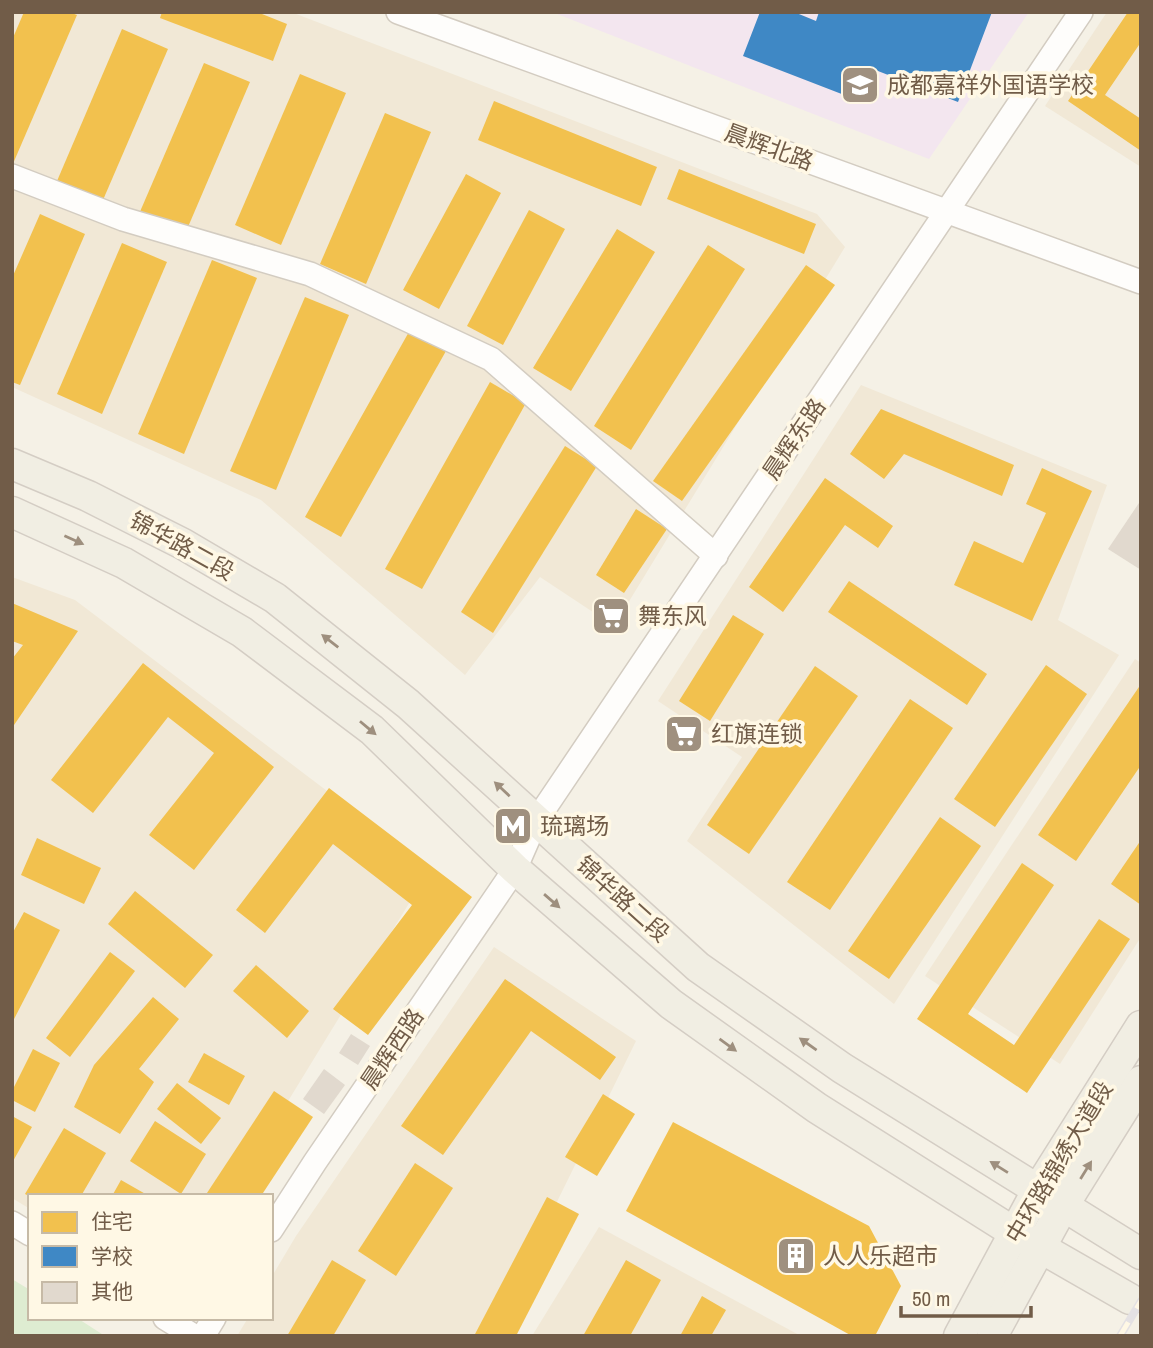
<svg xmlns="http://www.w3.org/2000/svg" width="1153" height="1348" font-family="'Archivo Narrow','Noto Sans SC',sans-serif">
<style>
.residential{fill:#f1e8d6}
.education{fill:#f3e6ef}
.green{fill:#deecd1}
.homes{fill:#f2c14e}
.schools{fill:#3f88c5}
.building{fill:#e1d9ce}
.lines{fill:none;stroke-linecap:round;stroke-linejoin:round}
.minor-casing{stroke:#d3ccc1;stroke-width:26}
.major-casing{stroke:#d4cdc4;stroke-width:33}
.minor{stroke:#fefdfb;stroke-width:23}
.major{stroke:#f1eee3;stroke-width:30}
.rail-casing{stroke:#e4e1e3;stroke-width:8}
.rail{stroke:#fff8e5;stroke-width:5;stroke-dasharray:16;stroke-linecap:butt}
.oneway{fill:#9e8f7e}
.labels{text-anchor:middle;stroke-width:7;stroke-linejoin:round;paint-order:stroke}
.poi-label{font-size:23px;fill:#715c48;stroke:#fff8e5;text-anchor:start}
.street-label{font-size:23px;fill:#715c48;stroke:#fff8e5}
</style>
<rect width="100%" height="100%" fill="#f5f1e6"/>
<g class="residential">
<polygon points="12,12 291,12 817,214 845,247 614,626 540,577 465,675 261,500 12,387"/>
<polygon points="1107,12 1141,12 1141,167 1045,106"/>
<polygon points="861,385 1107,485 1058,620 1119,655 894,1004 687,841 742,757 658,701"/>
<polygon points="12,577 75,600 430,869 230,1196 30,1196 30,1209 12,1198"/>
<polygon points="1135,659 1141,663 1141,937 1060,1064 925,976"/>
<polygon points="494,947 636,1041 491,1336 237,1336 248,1318 271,1318 271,1278 296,1236"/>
<polygon points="599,1227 801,1336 532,1336"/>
</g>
<polygon class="education" points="552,12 1029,12 929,159"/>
<polygon class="green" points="12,1279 30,1290 30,1318 77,1318 105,1336 12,1336"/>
<g class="homes">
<polygon points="24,12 69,12 77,15 12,166 12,40"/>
<polygon points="162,12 257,12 287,24 273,61 160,18"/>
<polygon points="1128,12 1141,12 1141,42 1105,95 1141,119 1141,151 1068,101"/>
<polygon points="122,29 168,49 103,200 57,181"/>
<polygon points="204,63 250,82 185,234 139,214"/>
<polygon points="300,74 346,93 281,245 235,225"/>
<polygon points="494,101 657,167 641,206 478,140"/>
<polygon points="385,113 431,132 366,284 320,264"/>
<polygon points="679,169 816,224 804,254 667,199"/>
<polygon points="466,174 501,193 439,309 403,290"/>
<polygon points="529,210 565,229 503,345 467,326"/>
<polygon points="40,214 85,234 20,385 12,382 12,278"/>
<polygon points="617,229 655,252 571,391 533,368"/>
<polygon points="122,243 167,262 102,414 57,394"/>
<polygon points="708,245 745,269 631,450 594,426"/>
<polygon points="212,260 257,278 184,454 138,434"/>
<polygon points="806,265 835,285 682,501 653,481"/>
<polygon points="305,297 349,315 276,490 230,471"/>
<polygon points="410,330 446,351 341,537 305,517"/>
<polygon points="490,382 526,403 422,589 385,569"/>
<polygon points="881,409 1014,465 1002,496 904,454 884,479 850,454"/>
<polygon points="565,446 597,466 493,633 461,612"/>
<polygon points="1042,468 1092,491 1032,621 954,585 974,541 1023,563 1046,513 1026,504"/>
<polygon points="825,478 893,526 878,548 845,525 783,612 749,587"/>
<polygon points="636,509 667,529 624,593 596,575"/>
<polygon points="849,581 987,674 967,705 828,612"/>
<polygon points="12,603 78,631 12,728 12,659 23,645 12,641"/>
<polygon points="733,615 764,634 710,721 679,701"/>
<polygon points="143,663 274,767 194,870 149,835 214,753 168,717 93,813 51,780"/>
<polygon points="1046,665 1087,694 995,827 954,799"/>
<polygon points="815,666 858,696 749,854 707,825"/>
<polygon points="1141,684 1141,765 1076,861 1038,835"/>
<polygon points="910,699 953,728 830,910 787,882"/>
<polygon points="329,788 472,897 368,1035 333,1009 412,905 333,844 265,933 236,910"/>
<polygon points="940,817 981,846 889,979 848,951"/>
<polygon points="37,838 101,868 84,904 21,875"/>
<polygon points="1141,840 1141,905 1111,884"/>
<polygon points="1022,863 1054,885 968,1014 1014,1045 1099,919 1130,939 1027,1093 917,1019"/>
<polygon points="135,891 213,955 185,988 108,924"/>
<polygon points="24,912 60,930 12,1023 12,934"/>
<polygon points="110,952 135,971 70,1057 46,1038"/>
<polygon points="256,965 309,1011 287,1038 233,991"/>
<polygon points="505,979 616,1057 600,1080 531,1031 443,1155 401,1126"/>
<polygon points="153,997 179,1019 139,1069 154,1082 120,1134 74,1107 94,1065"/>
<polygon points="33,1049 60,1063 35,1112 12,1100 12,1091"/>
<polygon points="204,1053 245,1076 229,1105 188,1082"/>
<polygon points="177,1083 221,1118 201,1144 157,1109"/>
<polygon points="274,1091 313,1117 261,1196 205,1196"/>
<polygon points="603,1094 635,1114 597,1176 565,1157"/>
<polygon points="12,1116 32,1127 12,1163"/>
<polygon points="155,1121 206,1154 181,1194 130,1161"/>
<polygon points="673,1122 869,1226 901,1286 875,1336 852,1336 626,1211"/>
<polygon points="64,1128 106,1153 81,1196 29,1196 25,1194"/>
<polygon points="415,1163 453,1188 396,1276 358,1251"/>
<polygon points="121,1180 149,1196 112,1196"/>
<polygon points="547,1197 579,1214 516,1336 474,1336"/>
<polygon points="332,1260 366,1280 333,1336 287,1336"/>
<polygon points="626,1260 661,1280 630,1336 583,1336"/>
<polygon points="702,1296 726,1310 711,1336 680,1336"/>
</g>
<polygon class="schools" points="760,12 794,12 816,21 819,12 992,12 958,102 865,66 852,98 743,56"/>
<g class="building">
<polygon points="1141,500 1141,570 1108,549"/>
<polygon points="351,1034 370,1046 358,1065 339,1053"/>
<polygon points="324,1069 345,1085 324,1114 303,1099"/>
</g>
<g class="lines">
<defs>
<g id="minor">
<polyline points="398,12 1141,282"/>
<polyline points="12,176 123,219 310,274 491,359 716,556"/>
<polyline points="12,1223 30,1234"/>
<polyline points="271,1230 315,1162 515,869 536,821 1081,12"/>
<polyline points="165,1318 194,1336"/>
<polyline points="203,1336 214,1318"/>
</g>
<g id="major">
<polyline points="12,464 88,496 183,544 275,598 408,704 698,967 842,1068 1141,1254"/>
<polyline points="12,512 124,563 242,632 372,730 515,869 671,1004 817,1108 1015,1233 1130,1299"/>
<polyline points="959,1336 1037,1191 1141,1026"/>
<polyline points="992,1336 1063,1206 1141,1081"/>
</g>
</defs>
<use href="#minor" class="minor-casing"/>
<use href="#major" class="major-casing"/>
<use href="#minor" class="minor"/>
<use href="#major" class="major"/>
<defs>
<polyline id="rail" points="1120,1336 1141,1301"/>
</defs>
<use href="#rail" class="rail-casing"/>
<use href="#rail" class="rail"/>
</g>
<defs><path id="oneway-solid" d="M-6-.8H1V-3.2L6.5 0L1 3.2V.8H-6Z" transform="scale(1.75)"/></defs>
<g class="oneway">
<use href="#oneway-solid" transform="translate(74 540) rotate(24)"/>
<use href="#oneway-solid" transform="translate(330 641) rotate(-142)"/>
<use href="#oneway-solid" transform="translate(368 728) rotate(40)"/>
<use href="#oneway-solid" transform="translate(502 789) rotate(-137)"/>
<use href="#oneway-solid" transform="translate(552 901) rotate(41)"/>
<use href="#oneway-solid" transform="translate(808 1044) rotate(-145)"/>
<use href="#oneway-solid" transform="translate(728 1045) rotate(36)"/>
<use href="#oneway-solid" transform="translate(999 1167) rotate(-148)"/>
<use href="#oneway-solid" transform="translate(1086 1170) rotate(-58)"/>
</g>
<defs>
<symbol id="school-square" viewBox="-11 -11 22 22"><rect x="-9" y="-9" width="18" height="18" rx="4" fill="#9f907f" stroke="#fff8e5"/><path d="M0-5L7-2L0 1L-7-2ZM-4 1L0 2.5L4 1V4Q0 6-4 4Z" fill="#fff"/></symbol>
<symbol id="supermarket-square" viewBox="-11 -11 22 22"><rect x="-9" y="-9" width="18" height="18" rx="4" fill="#9f907f" stroke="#fff8e5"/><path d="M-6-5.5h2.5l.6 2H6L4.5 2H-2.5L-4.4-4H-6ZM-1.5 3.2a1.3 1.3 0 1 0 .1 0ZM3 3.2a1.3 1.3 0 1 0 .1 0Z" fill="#fff"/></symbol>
<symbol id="metro-square" viewBox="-11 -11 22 22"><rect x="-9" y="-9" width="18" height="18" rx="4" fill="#9f907f" stroke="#fff8e5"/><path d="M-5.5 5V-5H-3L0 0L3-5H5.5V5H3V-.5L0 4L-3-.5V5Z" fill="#fff"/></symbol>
<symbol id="building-square" viewBox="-11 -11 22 22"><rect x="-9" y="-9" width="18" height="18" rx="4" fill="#9f907f" stroke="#fff8e5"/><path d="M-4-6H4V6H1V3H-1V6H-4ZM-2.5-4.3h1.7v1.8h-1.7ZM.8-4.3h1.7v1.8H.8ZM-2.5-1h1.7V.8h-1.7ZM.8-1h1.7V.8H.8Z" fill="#fff"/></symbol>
</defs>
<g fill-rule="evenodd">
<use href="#school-square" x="838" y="63" width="44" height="44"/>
<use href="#supermarket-square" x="589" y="594" width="44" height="44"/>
<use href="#supermarket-square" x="662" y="712" width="44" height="44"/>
<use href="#metro-square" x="491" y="804" width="44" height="44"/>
<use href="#building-square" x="774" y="1234" width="44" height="44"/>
</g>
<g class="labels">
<g class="poi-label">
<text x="887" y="93">成都嘉祥外国语学校</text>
<text x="638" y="624">舞东风</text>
<text x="711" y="742">红旗连锁</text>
<text x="540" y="834">琉璃场</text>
<text x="823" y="1264">人人乐超市</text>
</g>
<g class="street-label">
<text transform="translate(769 147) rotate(20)" y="8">晨辉北路</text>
<text transform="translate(794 439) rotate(-56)" y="8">晨辉东路</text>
<text transform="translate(182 546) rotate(29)" y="8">锦华路二段</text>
<text transform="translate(623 899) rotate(42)" y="8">锦华路二段</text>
<text transform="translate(392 1049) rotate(-56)" y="8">晨辉西路</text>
<text transform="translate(1059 1162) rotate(-59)" y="8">中环路锦绣大道段</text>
</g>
</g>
<rect width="1153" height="1348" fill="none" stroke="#715c48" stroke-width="28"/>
<rect x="28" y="1194" width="245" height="126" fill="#fff8e5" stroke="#c6baa6" stroke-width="2"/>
<rect x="42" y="1212" width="35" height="21" fill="#f2c14e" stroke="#c6baa6" stroke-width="2"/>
<text x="91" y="1229" font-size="21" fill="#715c48">住宅</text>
<rect x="42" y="1246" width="35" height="21" fill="#3f88c5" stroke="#c6baa6" stroke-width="2"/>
<text x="91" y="1264" font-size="21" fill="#715c48">学校</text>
<rect x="42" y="1282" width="35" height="21" fill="#e1d9ce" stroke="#c6baa6" stroke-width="2"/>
<text x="91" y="1299" font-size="21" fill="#715c48">其他</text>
<path d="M901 1306v10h130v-10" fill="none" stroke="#715c48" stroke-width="3.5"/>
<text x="912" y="1306" font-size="21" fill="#715c48" stroke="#fff8e5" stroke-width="5" paint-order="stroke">50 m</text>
</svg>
